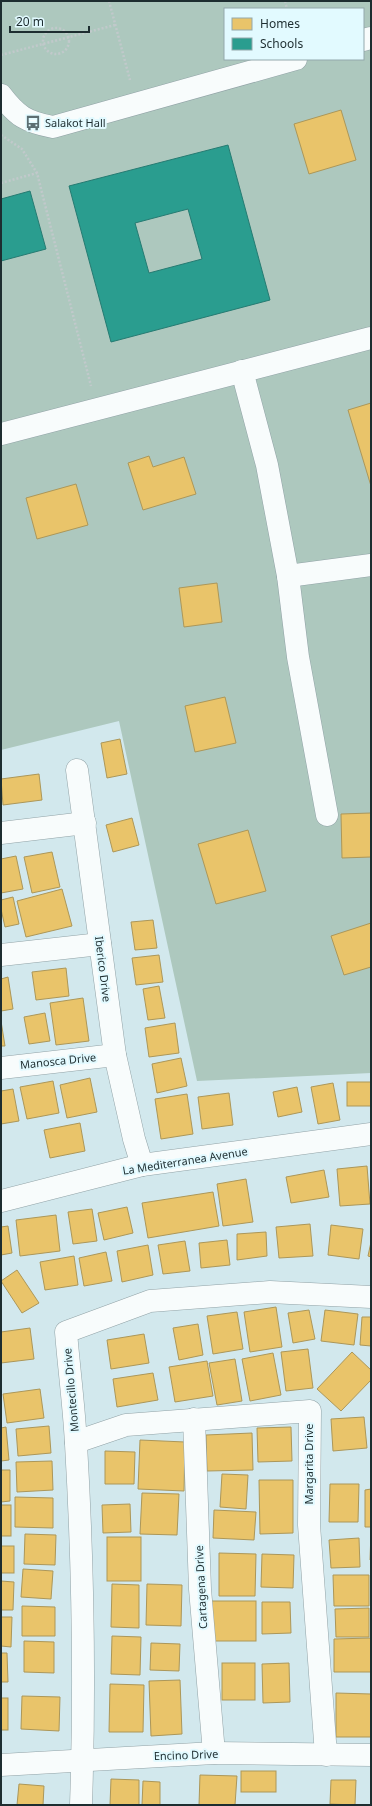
<svg xmlns="http://www.w3.org/2000/svg" width="372" height="1806" font-family="'Noto Sans',sans-serif">
<style>
.forest{fill:#adc8be;fill-rule:evenodd}
.homes{fill:#e9c46a;stroke:#ac9759}
.schools{fill:#2a9d8f;stroke:#267b72;fill-rule:evenodd}
.lines{fill:none;stroke-linecap:round;stroke-linejoin:round}
.minor-casing{stroke:#91a2a6;stroke-width:23}
.path{stroke:#c1c9cb;stroke-width:2.5;stroke-dasharray:2 2;stroke-linecap:butt}
.minor{stroke:#f8fcfc;stroke-width:22}
.labels{text-anchor:middle;stroke-width:4;stroke-linejoin:round;paint-order:stroke}
.poi-label{font-size:11px;fill:#1d2d30;stroke:#e2faff;text-anchor:start}
.street-label{font-size:11px;fill:#1d2d30;stroke:#e2faff}
</style>
<rect width="100%" height="100%" fill="#d2e8ed"/>
<path class="forest" d="M1 1H371V1073L197 1081 119 721 1 750ZM225 9H363V59H225Z"/>
<g class="homes">
<polygon points="341,110 356,160 309,174 294,124"/>
<polygon points="371,403 371,486 348,410"/>
<polygon points="149,456 153,467 184,457 196,494 143,510 128,463"/>
<polygon points="76,484 88,525 37,539 26,498"/>
<polygon points="217,583 222,622 184,627 179,588"/>
<polygon points="225,697 236,743 195,752 185,706"/>
<polygon points="120,739 127,774 107,778 101,743"/>
<polygon points="39,774 42,800 3,805 1,779"/>
<polygon points="371,813 371,857 342,858 341,814"/>
<polygon points="132,818 139,845 113,852 106,825"/>
<polygon points="248,830 266,891 216,904 198,844"/>
<polygon points="52,852 60,887 32,893 24,857"/>
<polygon points="16,856 23,889 1,893 1,859"/>
<polygon points="62,889 72,926 26,937 17,901"/>
<polygon points="13,897 19,924 5,927 1,909 1,900"/>
<polygon points="153,920 157,948 135,950 131,922"/>
<polygon points="371,923 371,967 344,975 331,936"/>
<polygon points="159,955 163,982 136,985 132,958"/>
<polygon points="66,968 69,996 36,1000 32,972"/>
<polygon points="8,977 13,1009 1,1011 1,979"/>
<polygon points="159,986 165,1018 148,1020 143,989"/>
<polygon points="83,998 89,1041 56,1045 50,1003"/>
<polygon points="45,1013 50,1041 29,1044 24,1017"/>
<polygon points="1,1021 5,1046 1,1046"/>
<polygon points="175,1023 179,1053 149,1057 145,1028"/>
<polygon points="181,1058 187,1086 157,1093 152,1064"/>
<polygon points="90,1078 97,1112 67,1118 60,1085"/>
<polygon points="53,1081 59,1113 27,1119 20,1087"/>
<rect x="347" y="1082" width="24" height="24"/>
<polygon points="333,1083 340,1120 318,1124 311,1087"/>
<polygon points="297,1087 302,1112 278,1117 273,1092"/>
<polygon points="13,1089 19,1121 1,1124 1,1091"/>
<polygon points="229,1093 233,1125 202,1129 198,1097"/>
<polygon points="187,1094 193,1134 161,1139 155,1099"/>
<polygon points="80,1123 85,1151 50,1158 44,1130"/>
<polygon points="367,1166 370,1204 340,1206 337,1169"/>
<polygon points="324,1170 329,1197 291,1203 286,1177"/>
<polygon points="246,1179 253,1222 223,1226 217,1184"/>
<polygon points="213,1192 219,1226 148,1238 142,1203"/>
<polygon points="127,1207 133,1233 104,1240 98,1213"/>
<polygon points="92,1209 97,1241 73,1244 68,1212"/>
<polygon points="56,1215 60,1251 20,1256 16,1220"/>
<polygon points="310,1224 313,1256 279,1258 276,1227"/>
<polygon points="331,1225 363,1229 359,1259 328,1255"/>
<polygon points="8,1226 12,1253 1,1255 1,1227"/>
<polygon points="266,1232 267,1256 237,1260 237,1234"/>
<polygon points="227,1240 230,1265 201,1268 199,1243"/>
<polygon points="185,1241 190,1271 163,1274 158,1245"/>
<polygon points="371,1242 371,1257 368,1256"/>
<polygon points="148,1245 153,1275 122,1282 117,1251"/>
<polygon points="106,1252 112,1281 84,1286 79,1258"/>
<polygon points="74,1256 78,1285 45,1290 40,1262"/>
<polygon points="17,1270 39,1303 22,1313 1,1281"/>
<polygon points="276,1307 282,1347 250,1352 244,1312"/>
<polygon points="309,1310 315,1339 293,1343 288,1313"/>
<polygon points="325,1310 358,1314 354,1345 321,1341"/>
<polygon points="237,1312 243,1349 213,1354 207,1316"/>
<polygon points="362,1317 371,1317 371,1346 360,1345"/>
<polygon points="198,1324 203,1355 179,1360 173,1328"/>
<polygon points="30,1328 34,1359 1,1363 1,1332"/>
<polygon points="144,1334 149,1363 111,1369 107,1340"/>
<polygon points="308,1349 313,1388 286,1391 281,1352"/>
<polygon points="352,1352 371,1370 371,1380 341,1411 317,1389"/>
<polygon points="273,1353 281,1395 250,1401 242,1359"/>
<polygon points="235,1359 242,1401 217,1405 209,1363"/>
<polygon points="207,1361 213,1396 175,1402 169,1367"/>
<polygon points="153,1373 158,1400 117,1407 113,1379"/>
<polygon points="40,1389 44,1418 7,1423 3,1394"/>
<polygon points="364,1417 367,1448 333,1451 331,1419"/>
<polygon points="49,1426 51,1453 18,1456 16,1429"/>
<polygon points="6,1427 9,1460 1,1461 1,1428"/>
<polygon points="291,1427 292,1461 258,1462 257,1428"/>
<polygon points="252,1433 253,1470 207,1471 206,1435"/>
<polygon points="140,1440 185,1442 184,1491 138,1489"/>
<polygon points="105,1451 135,1452 134,1484 105,1484"/>
<polygon points="52,1461 53,1490 17,1492 16,1462"/>
<polygon points="1,1470 10,1470 10,1501 1,1502"/>
<polygon points="222,1474 248,1475 246,1509 220,1507"/>
<polygon points="259,1480 293,1480 293,1533 260,1534"/>
<polygon points="330,1484 359,1484 358,1522 329,1522"/>
<polygon points="371,1489 371,1527 365,1527 365,1490"/>
<polygon points="142,1493 179,1494 177,1535 140,1534"/>
<polygon points="15,1497 53,1498 53,1528 15,1527"/>
<polygon points="130,1504 131,1532 103,1533 102,1505"/>
<rect x="1" y="1505" width="10" height="31"/>
<polygon points="214,1510 256,1512 254,1540 213,1538"/>
<polygon points="371,1531 371,1560 370,1560"/>
<polygon points="25,1534 56,1535 55,1565 24,1564"/>
<rect x="107" y="1537" width="34" height="44"/>
<polygon points="359,1538 360,1567 331,1568 329,1540"/>
<rect x="1" y="1546" width="13" height="27"/>
<polygon points="219,1553 256,1554 255,1596 219,1596"/>
<polygon points="262,1554 294,1555 293,1588 261,1587"/>
<polygon points="23,1569 53,1571 51,1599 21,1597"/>
<polygon points="333,1575 369,1575 369,1606 334,1606"/>
<polygon points="1,1581 14,1582 13,1610 1,1610"/>
<polygon points="112,1584 139,1585 139,1628 111,1627"/>
<polygon points="147,1584 182,1585 181,1626 146,1625"/>
<rect x="211" y="1601" width="45" height="40"/>
<polygon points="262,1602 290,1602 291,1633 262,1634"/>
<polygon points="22,1606 55,1607 55,1636 22,1636"/>
<polygon points="369,1608 369,1637 336,1637 335,1609"/>
<polygon points="1,1617 12,1617 11,1647 1,1646"/>
<polygon points="112,1636 141,1637 140,1675 111,1674"/>
<polygon points="371,1638 371,1672 334,1672 334,1639"/>
<polygon points="24,1641 54,1642 54,1673 24,1672"/>
<polygon points="151,1643 180,1644 179,1671 150,1670"/>
<polygon points="1,1653 7,1653 8,1682 1,1682"/>
<rect x="222" y="1663" width="33" height="37"/>
<polygon points="289,1663 290,1702 263,1703 262,1664"/>
<polygon points="180,1680 182,1734 151,1736 149,1681"/>
<polygon points="110,1684 144,1685 143,1732 109,1732"/>
<polygon points="336,1693 371,1694 371,1737 336,1737"/>
<polygon points="22,1696 60,1697 59,1731 21,1729"/>
<rect x="1" y="1698" width="7" height="32"/>
<rect x="241" y="1771" width="35" height="21"/>
<polygon points="200,1775 237,1776 235,1805 199,1805"/>
<polygon points="111,1779 139,1780 139,1805 110,1805"/>
<polygon points="331,1780 356,1780 355,1805 330,1804"/>
<polygon points="143,1781 160,1782 160,1805 142,1805"/>
<polygon points="19,1784 44,1786 43,1805 17,1805"/>
</g>
<g class="schools">
<path d="M228 145 270 300 111 342 69 186ZM188 209 202 259 149 273 135 223Z"/>
<polygon points="30,191 46,249 1,261 1,199"/>
</g>
<g class="lines">
<defs>
<g id="minor">
<polyline points="363,40 371,38"/>
<path d="M1 95C17 116 26 122 53 127L296 59"/>
<polyline points="242,371 267,465 288,576 298,657 327,815"/>
<polyline points="1,434 371,338"/>
<polyline points="288,576 371,565"/>
<polyline points="77,770 115,1055 134,1139 142,1165"/>
<polyline points="1,833 85,823"/>
<polyline points="1,955 100,944"/>
<polyline points="1,1068 115,1055"/>
<polyline points="1,1201 142,1165 371,1134"/>
<polyline points="194,1419 200,1589 214,1753"/>
<polyline points="76,1442 126,1425 310,1411 309,1525 326,1755"/>
<polyline points="1,1765 214,1753 371,1755"/>
<path d="M81 1805C85 1685 83 1564 76 1444 74 1406 69 1369 66 1332L150 1301 270 1292 371 1297"/>
</g>
</defs>
<use href="#minor" class="minor-casing"/>
<g class="path">
<polyline points="109,1 130,80"/>
<polyline points="285,1 287,9"/>
<circle cx="56" cy="41" r="13"/>
<polyline points="1,55 115,25"/>
<polyline points="1,135 22,149 37,173 91,386"/>
<polyline points="1,183 37,173"/>
</g>
<use href="#minor" class="minor"/>
</g>
<defs>
<symbol id="bus-bare" viewBox="-9 -9 18 18"><path d="M-5-6H5V4H4V6H2V4H-2V6H-4V4H-5ZM-3.5-4V0h7V-4ZM-3.5 1.2v1.5H-2V1.2ZM2 1.2v1.5H3.5V1.2Z" fill="#5c6e72" stroke="#e2faff" stroke-width="2.5" paint-order="stroke"/></symbol>
</defs>
<g fill-rule="evenodd">
<use href="#bus-bare" x="22" y="112" width="22" height="22"/>
</g>
<g class="labels">
<g class="poi-label">
<text x="45" y="127">Salakot Hall</text>
</g>
<g class="street-label">
<text transform="translate(103 969) rotate(83)" y="4">Iberico Drive</text>
<text transform="translate(58 1061) rotate(-6)" y="4">Manosca Drive</text>
<text transform="translate(185 1161) rotate(-9)" y="4">La Mediterranea Avenue</text>
<text transform="translate(71 1390) rotate(-95)" y="4">Montecillo Drive</text>
<text transform="translate(309 1464) rotate(-90)" y="4">Margarita Drive</text>
<text transform="translate(201 1587) rotate(-93)" y="4">Cartagena Drive</text>
<text transform="translate(186 1755) rotate(-2)" y="4">Encino Drive</text>
</g>
</g>
<rect width="372" height="1806" fill="none" stroke="#1d2d30" stroke-width="4"/>
<rect x="224" y="8" width="140" height="52" fill="#e2faff" stroke="#93a8ac"/>
<rect x="232" y="18" width="20" height="12" fill="#e9c46a" stroke="#93a8ac"/>
<text x="260" y="28" font-size="12" fill="#1d2d30">Homes</text>
<rect x="232" y="38" width="20" height="12" fill="#2a9d8f" stroke="#93a8ac"/>
<text x="260" y="48" font-size="12" fill="#1d2d30">Schools</text>
<path d="M10 26v6h79v-6" fill="none" stroke="#1d2d30" stroke-width="2"/>
<text x="16" y="26" font-size="12" fill="#1d2d30" stroke="#e2faff" stroke-width="3" paint-order="stroke">20 m</text>
</svg>
